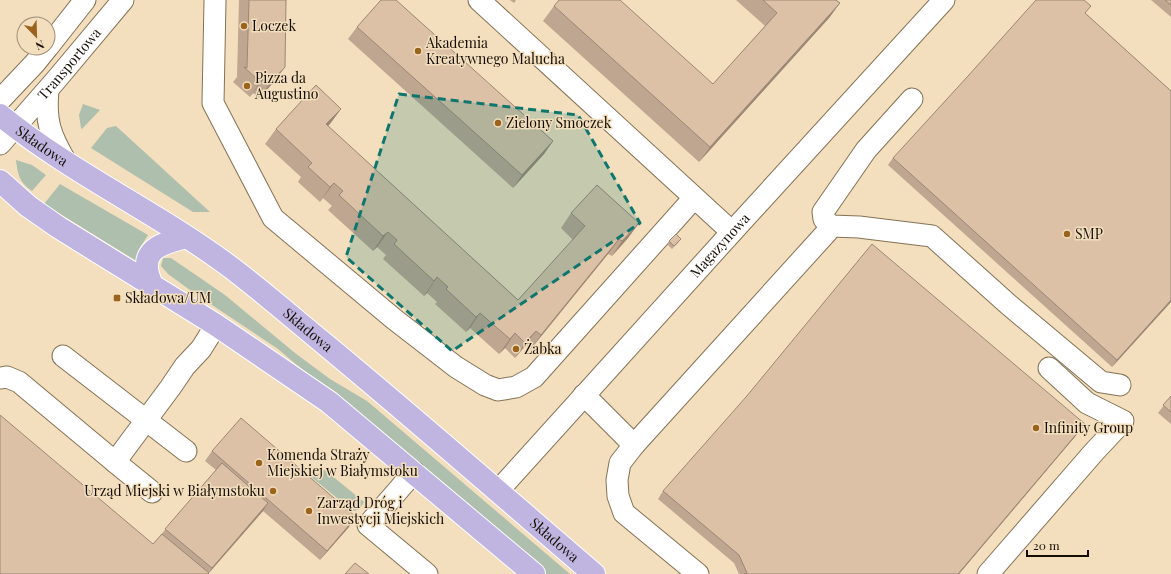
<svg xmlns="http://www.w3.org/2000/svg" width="1171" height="574" font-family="'Playfair Display',serif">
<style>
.green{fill:#aebfad}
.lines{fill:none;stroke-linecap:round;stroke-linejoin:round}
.minor-casing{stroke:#847255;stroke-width:23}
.major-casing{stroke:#fff;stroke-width:24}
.minor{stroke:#fff;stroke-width:21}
.major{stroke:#bfb5e0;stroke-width:22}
.wall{fill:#bea690}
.shaded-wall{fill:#9b8775}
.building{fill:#ddc1a7;stroke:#9b8775}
.marked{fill:#0f766e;fill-opacity:0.2;stroke:#0f766e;stroke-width:3;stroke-dasharray:8 5;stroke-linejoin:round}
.poi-dot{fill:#9a641d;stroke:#f3dfbe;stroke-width:1.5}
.labels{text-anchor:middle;stroke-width:3;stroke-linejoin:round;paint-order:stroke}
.poi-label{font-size:14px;fill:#140d03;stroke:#f3dfbe;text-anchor:start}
.street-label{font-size:14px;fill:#140d03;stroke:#f3dfbe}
</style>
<rect width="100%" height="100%" fill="#f3dfbe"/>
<g class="green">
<polygon points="83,104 100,110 82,129 81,128 79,115"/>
<polygon points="116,126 210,212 193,212 91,148 107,128"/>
<path d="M16 160 32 165 46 175 32 191C19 182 18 175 16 160Z"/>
<polygon points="60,184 148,235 141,246 138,262 44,204"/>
<polygon points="163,258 171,258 225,295 295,353 330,379 367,401 570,574 543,574 278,349 194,293 168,274 161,266"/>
<path d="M325 470 364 502C361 507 359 511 353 511L310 476Z"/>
</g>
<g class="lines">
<defs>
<g id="minor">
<polyline points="215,0 213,103 273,218 394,319 456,367 485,385 498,390 516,387 534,377 694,198"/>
<polyline points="479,0 732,232"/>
<polyline points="48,47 85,0"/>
<path d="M48 90C45 121 50 135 66 162"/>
<polyline points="912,99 866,150 823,212 824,219 831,226 859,227 932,236 1009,305 1101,382 1120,385"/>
<polyline points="0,100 35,63 47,48"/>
<path id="s1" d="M0 144 56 80 123 0"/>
<polyline points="63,356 186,451"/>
<polyline points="0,378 7,377 19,382 115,462 170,388 185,366 201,349 216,325"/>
<polyline points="584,395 634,445 620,463 617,480 618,496 624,513 698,574"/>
<polyline points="634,445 827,232 831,226"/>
<polyline points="115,462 152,492"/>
<polyline points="414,472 368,525 427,574"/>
<path id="s2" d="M498 491 732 232 944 0"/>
<polyline points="988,574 1094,452 1123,421 1087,403 1049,368"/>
</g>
<g id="major">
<path id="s3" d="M0 115C72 174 159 213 233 269 263 292 292 317 321 341 413 417 503 496 594 574"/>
<polyline points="0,181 28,206 58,227 216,325 329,402 534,574"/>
<path d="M151 284C150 279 147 273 147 268 145 246 169 242 186 237"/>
</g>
</defs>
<use href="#minor" class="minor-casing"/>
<use href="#major" class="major-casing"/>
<use href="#minor" class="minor"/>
<use href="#major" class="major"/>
</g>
<g class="wall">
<polygon points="239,0 286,0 274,82 259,98 253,93 250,97 233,82 237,77"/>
<polygon points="510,0 516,0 514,3"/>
<polygon points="736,0 836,0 840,3 829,18 699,162 543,21 554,6 713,84 765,26"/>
<polygon points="1151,0 1171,0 1171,17"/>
<polygon points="1085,13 1171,91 1171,302 1112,367 888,165 893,158"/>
<polygon points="357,27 553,141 544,154 513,188 348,39"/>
<polygon points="341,109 328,126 518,300 573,240 561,228 571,213 639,223 628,238 612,256 608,254 530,350 525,346 515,358 505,348 499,354 470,328 466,332 435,304 437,302 427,293 424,296 383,259 386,255 377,247 373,251 328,210 332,206 323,198 320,202 298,182 301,177 265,144 276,129"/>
<polygon points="669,241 679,242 672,249 667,244"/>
<polygon points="1171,396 1171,424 1158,413"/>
<polygon points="1079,432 959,574 739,574 734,563 658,499 663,491"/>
<polygon points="212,451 349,527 320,560 263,511 208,574 0,574 153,544 216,470 205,461"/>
</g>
<g class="shaded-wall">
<polygon points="840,3 829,18 699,162 710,147"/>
<polygon points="285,67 274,82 259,98 270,83"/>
<polygon points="264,78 253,93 250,97 260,82"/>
<polygon points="341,109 330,124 316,139 326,124"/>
<polygon points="553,141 544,154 513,188 522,175"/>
<polygon points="334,183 323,198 320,202 330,187"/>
<polygon points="639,223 628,238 612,256 622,241"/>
<polygon points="388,232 377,247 373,251 383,236"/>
<polygon points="619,239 608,254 530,350 541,335"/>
<polygon points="437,277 427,293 424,296 434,281"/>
<polygon points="1171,300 1171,302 1112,367 1117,360"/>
<polygon points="480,313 470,328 466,332 476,317"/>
<polygon points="536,331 525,346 515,358 525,343"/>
<polygon points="515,333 505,348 499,354 510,339"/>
<polygon points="1085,424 1079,432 959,574 958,574"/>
<polygon points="268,503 263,511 208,574 212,568"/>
<polygon points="356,517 349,527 320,560 327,551"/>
</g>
<g class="building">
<polygon points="249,0 286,0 285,67 270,83 264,78 260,82 244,67 247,68"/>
<polygon points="381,0 396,0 553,141 522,175 357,27"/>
<polygon points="559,0 620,0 713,84 777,13 763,0 836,0 840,3 710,147 554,6"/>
<polygon points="1036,0 1084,0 1091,6 1085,13 1171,91 1171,300 1117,360 893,158 968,76"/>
<polygon points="1165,0 1171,0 1171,5"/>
<polygon points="316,85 341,109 326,124 518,300 585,226 571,213 597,185 639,223 622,241 619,239 541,335 536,331 525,343 515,333 510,339 480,313 476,317 446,289 448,287 437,277 434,281 394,244 397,240 388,232 383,236 339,195 343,191 334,183 330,187 308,167 312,163 276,129"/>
<polygon points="676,234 681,239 674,246 669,241"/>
<polygon points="872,244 1085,424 958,574 744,574 747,573 739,555 663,491 746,397"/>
<polygon points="1171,396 1171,412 1163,405"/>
<polygon points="0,415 153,544 162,534 209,573 208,574 0,574"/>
<polygon points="241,418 356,517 327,551 212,451"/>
<polygon points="222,463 268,503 212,568 165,529"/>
<polygon points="355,563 369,574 345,574"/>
</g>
<path class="marked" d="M399 94 578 115 640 223 452 351 346 257Z"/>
<g class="poi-dot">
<circle cx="244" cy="26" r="4"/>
<circle cx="418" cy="51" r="4"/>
<circle cx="247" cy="86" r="4"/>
<circle cx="498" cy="123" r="4"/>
<circle cx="1067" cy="234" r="4"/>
<rect x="113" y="294" width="8" height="8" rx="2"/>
<circle cx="516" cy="349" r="4"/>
<circle cx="1036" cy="428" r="4"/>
<circle cx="259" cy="463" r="4"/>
<circle cx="273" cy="491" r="4"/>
<circle cx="309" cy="511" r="4"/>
</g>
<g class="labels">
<g class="poi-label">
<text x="252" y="31">Loczek</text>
<text x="426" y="48">Akademia<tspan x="426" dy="16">Kreatywnego Malucha</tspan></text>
<text x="255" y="83">Pizza da<tspan x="255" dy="16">Augustino</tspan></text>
<text x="506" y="128">Zielony Smoczek</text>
<text x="1075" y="239">SMP</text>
<text x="125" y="303">Składowa/UM</text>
<text x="524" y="354">Żabka</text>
<text x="1044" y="433">Infinity Group</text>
<text x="267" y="460">Komenda Straży<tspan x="267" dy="16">Miejskiej w Białymstoku</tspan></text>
<text x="265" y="496" text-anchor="end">Urząd Miejski w Białymstoku</text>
<text x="317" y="508">Zarząd Dróg i<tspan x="317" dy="16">Inwestycji Miejskich</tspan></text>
</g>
<g class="street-label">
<text dy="5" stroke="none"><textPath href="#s1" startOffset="106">Transportowa</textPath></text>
<text dy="5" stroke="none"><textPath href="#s3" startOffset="52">Składowa</textPath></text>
<text dy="5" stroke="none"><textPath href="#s2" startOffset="331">Magazynowa</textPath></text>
<text dy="5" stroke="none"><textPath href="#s3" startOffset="376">Składowa</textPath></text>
<text dy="5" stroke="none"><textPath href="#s3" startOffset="700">Składowa</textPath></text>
</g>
</g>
<g transform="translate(36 36) rotate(157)"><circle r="19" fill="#f3dfbe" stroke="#9a8b73"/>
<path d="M0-3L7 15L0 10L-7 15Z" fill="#9a641d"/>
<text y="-6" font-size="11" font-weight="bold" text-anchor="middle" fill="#140d03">N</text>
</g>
<path d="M1027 550v6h61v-6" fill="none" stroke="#140d03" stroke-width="2"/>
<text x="1033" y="550" font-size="12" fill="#140d03" stroke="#f3dfbe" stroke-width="3" paint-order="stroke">20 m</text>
</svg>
